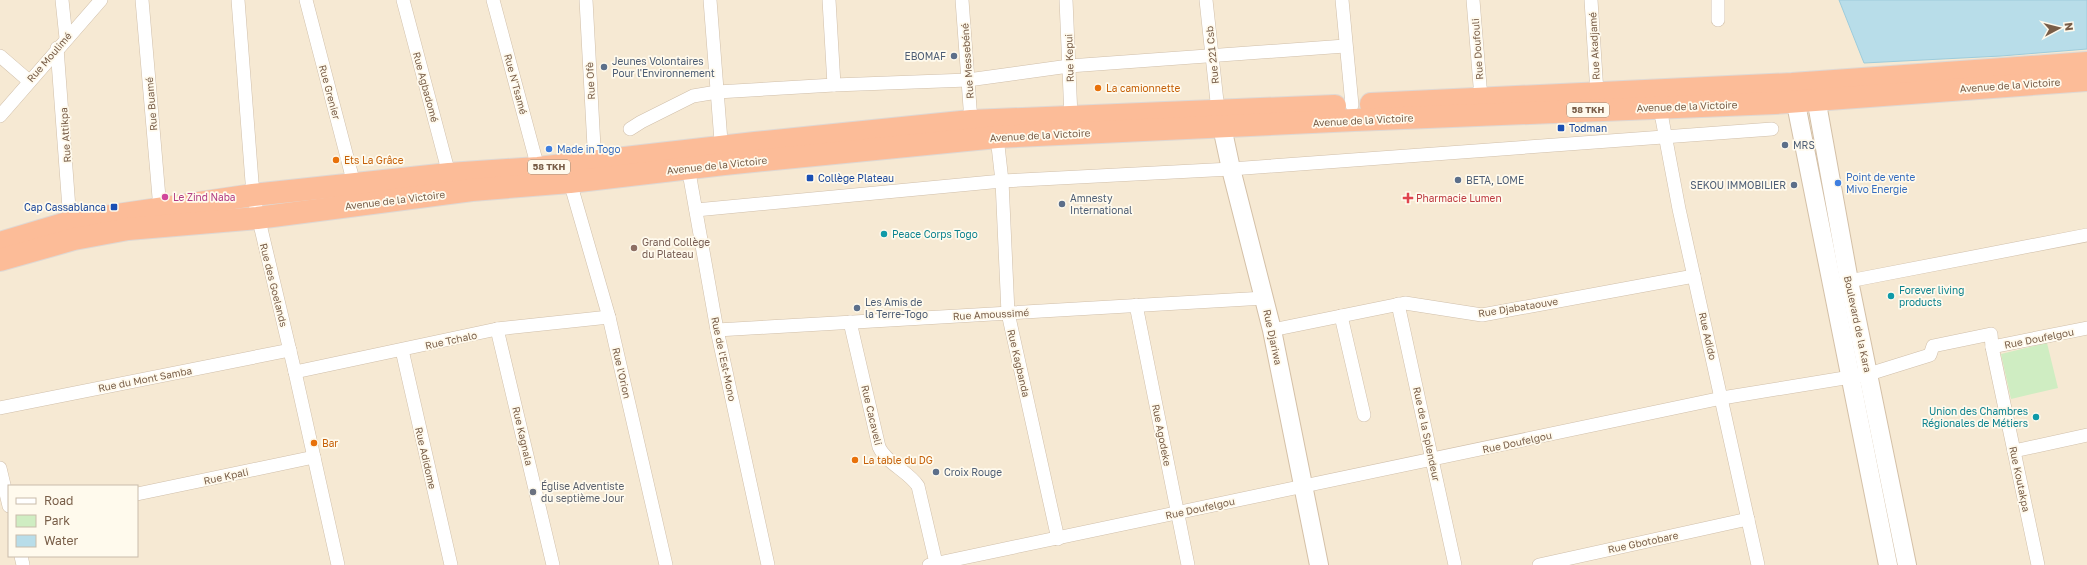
<svg xmlns="http://www.w3.org/2000/svg" width="2087" height="565" font-family="'Golos Text',sans-serif">
<style>
.residential{fill:#f6e9d3;fill-rule:evenodd}
.green{fill:#cfedc2}
.water{fill:#b8dde9;stroke:#9dccdc}
.lines{fill:none;stroke-linecap:round;stroke-linejoin:round}
.street-casing{stroke:#d0bfaa;stroke-width:14}
.secondary-casing{stroke:#d4c0a7;stroke-width:20}
.highway-casing{stroke:#dfd8d3;stroke-width:24}
.street{stroke:#fff;stroke-width:13}
.secondary{stroke:#fff;stroke-width:18}
.highway{stroke:#fcbc98;stroke-width:22}
.service-dot{fill:#5c6f8a;stroke:#fffaed;stroke-width:1.5}
.food-dot{fill:#e8710a;stroke:#fffaed;stroke-width:1.5}
.transit-dot{fill:#1a4fb4;stroke:#fffaed;stroke-width:1.5}
.shop-dot{fill:#3f7fe0;stroke:#fffaed;stroke-width:1.5}
.hotel-dot{fill:#d1479c;stroke:#fffaed;stroke-width:1.5}
.health-dot{fill:#e0444e;stroke:#fffaed;stroke-width:1.5}
.culture-dot{fill:#0f9aa8;stroke:#fffaed;stroke-width:1.5}
.education-dot{fill:#8d6e63;stroke:#fffaed;stroke-width:1.5}
.worship-dot{fill:#6b7280;stroke:#fffaed;stroke-width:1.5}
.labels{text-anchor:middle;stroke-width:3.5;stroke-linejoin:round;paint-order:stroke}
.shield{fill:#fffaed;stroke:#a18d7a;stroke-width:1}
.shield-label{font-size:9px;font-weight:bold;fill:#795e48}
.street-label{font-size:10px;fill:#795e48;stroke:#fffaed}
.service-label{font-size:10px;fill:#4e5e75;stroke:#fffaed;text-anchor:start}
.food-label{font-size:10px;fill:#c56008;stroke:#fffaed;text-anchor:start}
.transit-label{font-size:10px;fill:#164399;stroke:#fffaed;text-anchor:start}
.shop-label{font-size:10px;fill:#366cbe;stroke:#fffaed;text-anchor:start}
.hotel-label{font-size:10px;fill:#b23c85;stroke:#fffaed;text-anchor:start}
.health-label{font-size:10px;fill:#be3a42;stroke:#fffaed;text-anchor:start}
.culture-label{font-size:10px;fill:#0d838f;stroke:#fffaed;text-anchor:start}
.education-label{font-size:10px;fill:#785e54;stroke:#fffaed;text-anchor:start}
.worship-label{font-size:10px;fill:#5b616d;stroke:#fffaed;text-anchor:start}
</style>
<rect width="100%" height="100%" fill="#fef7e5"/>
<path class="residential" d="M0 0H2087V565H0ZM9 486H137V556H9Z"/>
<polygon class="green" points="2047,343 2058,388 2011,399 2001,354"/>
<polygon class="water" points="1839,0 2087,0 2087,49 2001,56 1864,63"/>
<g class="lines">
<defs>
<g id="street">
<polyline points="62,0 66,38"/>
<polyline points="142,0 160,209"/>
<polyline points="238,0 253,195 295,372 338,565"/>
<polyline points="306,0 354,184"/>
<polyline points="403,0 449,174"/>
<polyline points="493,0 538,168"/>
<polyline points="586,0 594,147 590,162"/>
<polyline points="710,0 722,154"/>
<polyline points="829,0 834,85"/>
<polyline points="962,0 971,121"/>
<polyline points="1066,0 1071,117"/>
<polyline points="1206,0 1218,111"/>
<polyline points="1342,0 1352,105"/>
<polyline points="1473,0 1481,98"/>
<polyline points="1591,0 1597,93"/>
<polyline points="1718,20 1718,0"/>
<polyline points="57,48 70,222"/>
<polyline points="0,56 29,81"/>
<polyline points="1660,108 1679,209 1758,565"/>
<polyline points="0,116 101,0"/>
<polyline points="630,129 641,122 693,96 717,92 834,85 968,80 1069,66 1345,46"/>
<polyline points="997,137 1002,181 1008,313 1058,539"/>
<polyline points="687,161 717,330 768,565"/>
<polyline points="570,182 609,317 666,565"/>
<polyline points="696,210 1002,181 1231,169 1772,129"/>
<polyline points="1849,281 2087,235"/>
<polyline points="1398,304 1455,565"/>
<polyline points="1136,305 1188,565"/>
<polyline points="1341,316 1364,415"/>
<path d="M850 322 879 447C886 463 908 471 918 486L936 563"/>
<polyline points="497,329 553,565"/>
<polyline points="717,330 1265,298"/>
<polyline points="1272,330 1405,303 1482,315 1694,276"/>
<polyline points="1992,347 2038,565"/>
<polyline points="402,350 451,565"/>
<polyline points="295,372 497,329 609,317"/>
<polyline points="0,408 290,350"/>
<polyline points="2014,451 2087,435"/>
<polyline points="0,468 9,506"/>
<polyline points="137,494 314,457"/>
<polyline points="21,556 23,565"/>
<polyline points="929,565 1722,398 1869,374 1930,355 1933,346 1991,334 1992,347 2087,328"/>
<polyline points="1539,565 1748,519"/>
</g>
<g id="secondary">
<polyline points="1814,87 1849,281 1907,565"/>
<polyline points="1793,89 1888,565"/>
<polyline points="1219,113 1231,169 1272,330 1319,565"/>
</g>
<g id="highway">
<polyline points="1371,104 1792,84 2087,63"/>
<polyline points="0,243 70,222 253,195 449,174 538,168 755,143 971,121 1335,106"/>
<polyline points="0,260 74,239 128,229 257,218 472,190 570,182 724,164 997,137 1354,120 1775,103 2087,80"/>
</g>
</defs>
<use href="#street" class="street-casing"/>
<use href="#secondary" class="secondary-casing"/>
<use href="#highway" class="highway-casing"/>
<use href="#street" class="street"/>
<use href="#secondary" class="secondary"/>
<use href="#highway" class="highway"/>
</g>
<g class="service-dot">
<circle cx="954" cy="56" r="4"/>
<circle cx="604" cy="67" r="4"/>
<circle cx="1785" cy="145" r="4"/>
<circle cx="1458" cy="180" r="4"/>
<circle cx="1794" cy="185" r="4"/>
<circle cx="1062" cy="204" r="4"/>
<circle cx="857" cy="308" r="4"/>
<circle cx="936" cy="472" r="4"/>
</g>
<g class="food-dot">
<circle cx="1098" cy="88" r="4"/>
<circle cx="336" cy="160" r="4"/>
<circle cx="314" cy="443" r="4"/>
<circle cx="855" cy="460" r="4"/>
</g>
<g class="transit-dot">
<rect x="1557" y="124" width="8" height="8" rx="2"/>
<rect x="806" y="174" width="8" height="8" rx="2"/>
<rect x="110" y="203" width="8" height="8" rx="2"/>
</g>
<g class="shop-dot">
<circle cx="549" cy="149" r="4"/>
<circle cx="1838" cy="183" r="4"/>
</g>
<circle class="hotel-dot" cx="165" cy="197" r="4"/>
<path class="health-dot" d="M1406 192h4v4h4v4h-4v4h-4v-4h-4v-4h4z"/>
<g class="culture-dot">
<circle cx="884" cy="234" r="4"/>
<circle cx="1891" cy="296" r="4"/>
<circle cx="2036" cy="417" r="4"/>
</g>
<circle class="education-dot" cx="634" cy="248" r="4"/>
<circle class="worship-dot" cx="533" cy="492" r="4"/>
<g class="labels">
<g class="shield">
<rect x="1567" y="103" width="42" height="14" rx="3"/>
<rect x="528" y="160" width="42" height="14" rx="3"/>
</g>
<g class="shield-label">
<text x="1588" y="113">58 TKH</text>
<text x="549" y="170">58 TKH</text>
</g>
<g class="street-label">
<text transform="translate(1594 46) rotate(-93)" y="4">Rue Akadjamé</text>
<text transform="translate(1477 49) rotate(-94)" y="4">Rue Doufouli</text>
<text transform="translate(1212 55) rotate(-96)" y="4">Rue 221 Csb</text>
<text transform="translate(49 57) rotate(-49)" y="4">Rue Moulimé</text>
<text transform="translate(1069 58) rotate(-92)" y="4">Rue Kepui</text>
<text transform="translate(967 61) rotate(-94)" y="4">Rue Messebéné</text>
<text transform="translate(590 81) rotate(-93)" y="4">Rue Ofè</text>
<text transform="translate(516 84) rotate(75)" y="4">Rue N'Tsamé</text>
<text transform="translate(2010 85) rotate(-4)" y="4">Avenue de la Victoire</text>
<text transform="translate(426 87) rotate(75)" y="4">Rue Agbadomé</text>
<text transform="translate(330 92) rotate(75)" y="4">Rue Grenier</text>
<text transform="translate(151 104) rotate(-95)" y="4">Rue Buamé</text>
<text transform="translate(1687 106) rotate(-2)" y="4">Avenue de la Victoire</text>
<text transform="translate(1363 120) rotate(-3)" y="4">Avenue de la Victoire</text>
<text transform="translate(65 135) rotate(-94)" y="4">Rue Attikpa</text>
<text transform="translate(1040 135) rotate(-3)" y="4">Avenue de la Victoire</text>
<text transform="translate(717 165) rotate(-6)" y="4">Avenue de la Victoire</text>
<text transform="translate(395 200) rotate(-7)" y="4">Avenue de la Victoire</text>
<text transform="translate(274 285) rotate(76)" y="4">Rue des Goelands</text>
<text transform="translate(1518 307) rotate(-9)" y="4">Rue Djabataouve</text>
<text transform="translate(991 314) rotate(-3)" y="4">Rue Amoussimé</text>
<text transform="translate(1858 324) rotate(78)" y="4">Boulevard de la Kara</text>
<text transform="translate(1708 336) rotate(77)" y="4">Rue Adido</text>
<text transform="translate(1273 337) rotate(78)" y="4">Rue Djariwa</text>
<text transform="translate(2039 338) rotate(-11)" y="4">Rue Doufelgou</text>
<text transform="translate(451 340) rotate(-12)" y="4">Rue Tchalo</text>
<text transform="translate(724 359) rotate(78)" y="4">Rue de l'Est-Mono</text>
<text transform="translate(1019 363) rotate(77)" y="4">Rue Kagbanda</text>
<text transform="translate(622 373) rotate(77)" y="4">Rue l'Orion</text>
<text transform="translate(145 379) rotate(-11)" y="4">Rue du Mont Samba</text>
<text transform="translate(872 415) rotate(77)" y="4">Rue Cacaveli</text>
<text transform="translate(1427 434) rotate(78)" y="4">Rue de la Splendeur</text>
<text transform="translate(1162 435) rotate(79)" y="4">Rue Agodeke</text>
<text transform="translate(523 436) rotate(77)" y="4">Rue Kagnala</text>
<text transform="translate(1517 442) rotate(-12)" y="4">Rue Doufelgou</text>
<text transform="translate(426 458) rotate(77)" y="4">Rue Adidome</text>
<text transform="translate(226 476) rotate(-12)" y="4">Rue Kpali</text>
<text transform="translate(2020 479) rotate(78)" y="4">Rue Koutakpa</text>
<text transform="translate(1200 508) rotate(-12)" y="4">Rue Doufelgou</text>
<text transform="translate(1643 542) rotate(-12)" y="4">Rue Gbotobare</text>
</g>
<g class="service-label">
<text x="946" y="60" text-anchor="end">EBOMAF</text>
<text x="612" y="65">Jeunes Volontaires<tspan x="612" dy="12">Pour l'Environnement</tspan></text>
<text x="1793" y="149">MRS</text>
<text x="1466" y="184">BETA, LOME</text>
<text x="1786" y="189" text-anchor="end">SEKOU IMMOBILIER</text>
<text x="1070" y="202">Amnesty<tspan x="1070" dy="12">International</tspan></text>
<text x="865" y="306">Les Amis de<tspan x="865" dy="12">la Terre-Togo</tspan></text>
<text x="944" y="476">Croix Rouge</text>
</g>
<g class="food-label">
<text x="1106" y="92">La camionnette</text>
<text x="344" y="164">Ets La Grâce</text>
<text x="322" y="447">Bar</text>
<text x="863" y="464">La table du DG</text>
</g>
<g class="transit-label">
<text x="1569" y="132">Todman</text>
<text x="818" y="182">Collège Plateau</text>
<text x="106" y="211" text-anchor="end">Cap Cassablanca</text>
</g>
<g class="shop-label">
<text x="557" y="153">Made in Togo</text>
<text x="1846" y="181">Point de vente<tspan x="1846" dy="12">Mivo Energie</tspan></text>
</g>
<g class="hotel-label">
<text x="173" y="201">Le Zind Naba</text>
</g>
<g class="health-label">
<text x="1416" y="202">Pharmacie Lumen</text>
</g>
<g class="culture-label">
<text x="892" y="238">Peace Corps Togo</text>
<text x="1899" y="294">Forever living<tspan x="1899" dy="12">products</tspan></text>
<text x="2028" y="415" text-anchor="end">Union des Chambres<tspan x="2028" dy="12">Régionales de Métiers</tspan></text>
</g>
<g class="education-label">
<text x="642" y="246">Grand Collège<tspan x="642" dy="12">du Plateau</tspan></text>
</g>
<g class="worship-label">
<text x="541" y="490">Église Adventiste<tspan x="541" dy="12">du septième Jour</tspan></text>
</g>
</g>
<rect x="8" y="485" width="130" height="72" fill="#fffaed" stroke="#c9bcab"/>
<rect x="16" y="498" width="20" height="6" fill="#ffffff" stroke="#c9bcab"/>
<text x="44" y="505" font-size="12" fill="#795e48">Road</text>
<rect x="16" y="515" width="20" height="12" fill="#cfedc2" stroke="#c9bcab"/>
<text x="44" y="525" font-size="12" fill="#795e48">Park</text>
<rect x="16" y="535" width="20" height="12" fill="#b8dde9" stroke="#c9bcab"/>
<text x="44" y="545" font-size="12" fill="#795e48">Water</text>
<g transform="translate(2059 28) rotate(83)" stroke="#fffaed" stroke-width="3" paint-order="stroke">
<path d="M0-3L7 15L0 10L-7 15Z" fill="#795e48"/>
<text y="-6" font-size="11" font-weight="bold" text-anchor="middle" fill="#795e48">N</text>
</g>
</svg>
